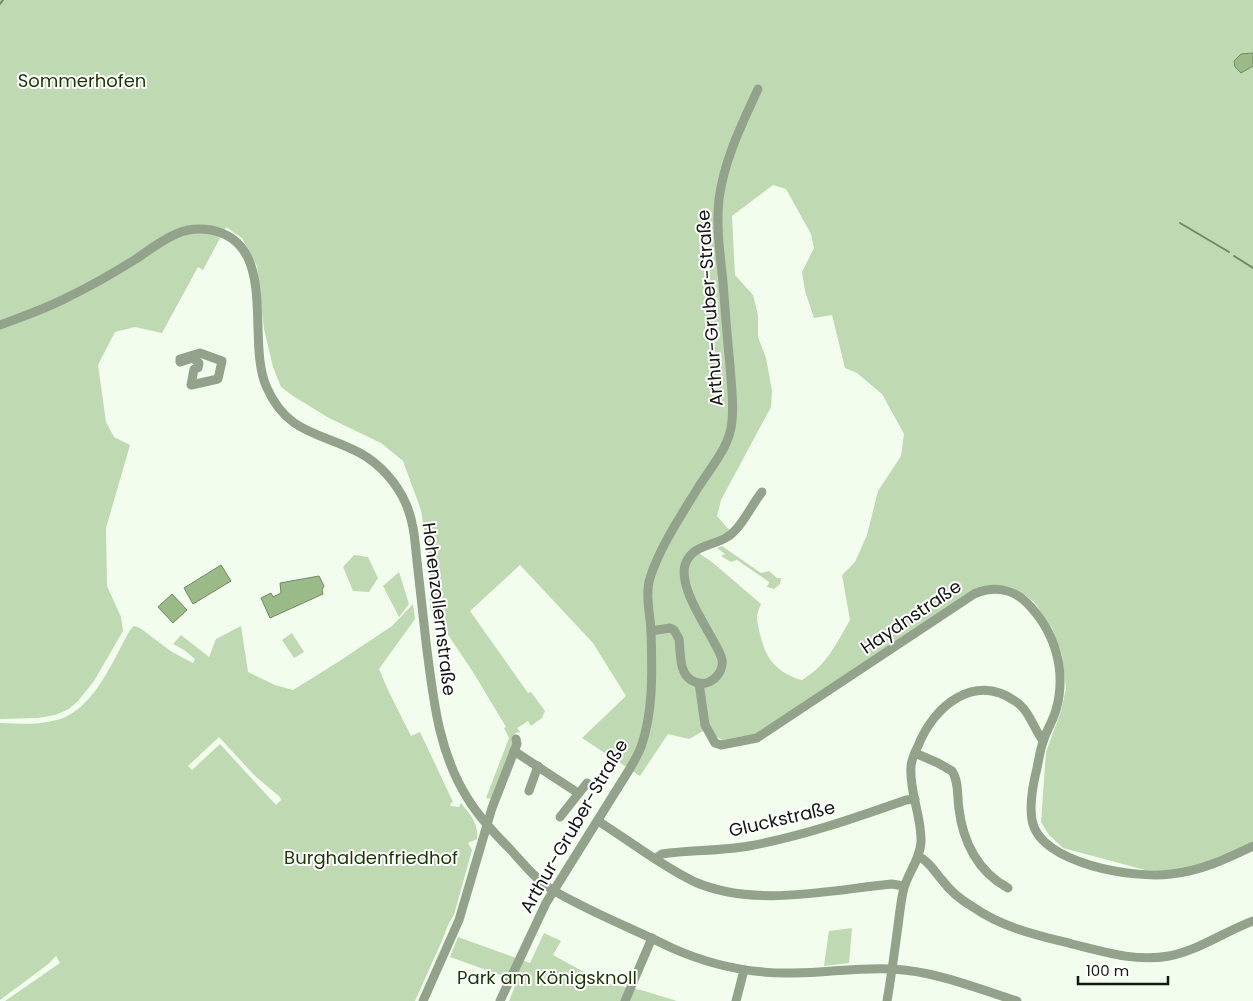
<svg xmlns="http://www.w3.org/2000/svg" width="1253" height="1001" font-family="Poppins,sans-serif">
<style>
.green{fill:#bfd9b2;fill-rule:evenodd}
.water{fill:#9abb87;stroke:#718964}
.lines{fill:none;stroke-linecap:round;stroke-linejoin:round}
.stream{stroke:#718964;stroke-width:2}
.minor{stroke:#93a28b;stroke-width:9}
.labels{text-anchor:middle;stroke-width:4;stroke-linejoin:round;paint-order:stroke}
.park-label{font-size:18px;fill:#193800;stroke:#fff}
.street-label{font-size:18px;fill:#121511;stroke:#fff}
</style>
<rect width="100%" height="100%" fill="#f3fdee"/>
<g class="green">
<path d="M0 0H1253V842L1216 861 1177 871 1145 870 1063 848 1049 835 1041 822 1046 752 1061 711 1066 688 1062 655 1052 628 1035 603 1025 595 1010 587 987 586 986 588 756 734 722 740 705 730 689 739 668 734 640 776 582 738 626 696 593 643 520 565 470 611 528 693 531 692 545 711 542 718 531 726 528 721 517 728 520 732 515 733 513 747 492 799 486 798 509 738 504 728 506 727 473 672 430 608V565L421 510 403 461 381 443 329 418 293 396 281 387 273 367 264 329 257 266 242 238 226 227 203 270 198 267 162 333 135 327 115 332 98 365 106 422 114 437 130 445 106 528 107 586 121 617 123 631 94 681 78 701 69 709 55 715 38 718 0 719ZM773 185 786 189 811 234 814 248 802 272 805 291 814 318 832 315 845 368 857 373 882 394 904 434 901 456 878 491 867 535 855 562 842 575 850 620C836 644 827 665 802 680 777 673 765 658 760 634 757 620 755 617 761 604L712 562 700 554 703 543 730 531 717 516 721 500 771 407 772 391 766 358 758 337V315L753 295 735 275 732 216Z"/>
<polygon points="722,546 761,573 769,571 777,578 781,578 780,584 774,589 767,587 769,582 737,560 731,562 721,556 725,554 717,548"/>
<polygon points="354,555 368,557 378,578 369,592 353,591 343,567"/>
<polygon points="399,572 409,604 399,617 383,586"/>
<path d="M413 604 415 619 379 669 388 690 411 736 420 732 453 802 450 804 451 806 459 807 461 803C470 814 479 824 477 839L468 843 472 850 454 915 449 923 441 943 415 1001H5L60 963 56 956 47 965 0 1000V723C19 724 39 725 57 720 94 710 113 660 130 630L134 626 140 628 172 652 193 663 195 659 184 650 173 644 181 635 209 657 216 639 241 626 248 672 275 685 293 690 338 662 392 626ZM219 737 255 776 280 797 281 800 276 805 220 744 192 770 188 766Z"/>
<polygon points="292,633 304,652 294,658 282,640"/>
<polygon points="852,928 849,963 824,966 829,931"/>
<polygon points="544,933 561,941 553,955 604,983 641,990 677,1001 509,1001 517,981 450,957 458,937 530,963"/>
</g>
<g class="water">
<polygon points="1253,53 1253,66 1241,73 1235,67 1234,61 1241,54"/>
<polygon points="221,565 231,581 193,604 184,588"/>
<polygon points="319,576 324,586 322,590 323,594 270,618 261,598 271,593 273,597 281,593 280,583"/>
<polygon points="172,594 187,610 173,623 158,607"/>
</g>
<g class="lines">
<g class="stream">
<polyline points="0,4 3,0"/>
<polyline points="1180,223 1229,252"/>
<polyline points="1234,256 1253,268"/>
</g>
<g class="minor">
<path d="M0 325C24 316 48 308 70 296 93 285 115 272 136 259 149 250 162 240 176 234 187 229 199 228 211 230 280 243 245 342 267 388 288 435 321 432 360 453 380 464 397 483 406 504 414 522 415 542 417 561 420 588 423 615 426 642 433 697 438 752 468 799 479 817 494 833 509 848 522 862 535 879 551 889 589 912 632 928 672 948 710 965 752 974 794 973 826 973 859 967 892 969 935 971 976 988 1017 1001"/>
<polygon points="200,353 222,361 218,379 191,385 194,369 198,368 199,363 193,358 180,362 180,359"/>
<path d="M651 631 670 628 674 630 679 639C681 653 678 676 695 682 709 688 724 674 722 660 721 654 717 648 714 642 704 623 679 587 685 565 691 545 713 546 727 537 741 529 752 504 762 492"/>
<path d="M699 683 705 725 715 743 721 745 757 738 974 594C993 586 1012 588 1027 603 1055 631 1067 671 1056 710 1053 721 1046 731 1043 742 1040 750 1039 759 1037 768 1033 784 1029 803 1032 820 1039 864 1135 879 1171 874 1201 871 1226 859 1253 846"/>
<polyline points="514,751 578,793"/>
<path d="M915 753 938 763 952 771C959 781 957 796 959 809 963 842 978 872 1008 888"/>
<polyline points="529,791 538,766"/>
<polyline points="560,817 587,783"/>
<path d="M598 821C630 841 661 866 695 882 755 908 829 890 892 884L904 886"/>
<path d="M918 856C929 861 934 871 942 880 950 891 961 900 973 907 1003 928 1037 935 1072 944 1104 952 1136 962 1169 956 1199 950 1224 932 1253 921"/>
<path d="M655 859 662 854C691 850 720 851 749 846 803 836 855 818 906 800L915 799"/>
<polyline points="423,1001 459,920 492,808 517,744 516,739"/>
<path d="M500 1001 546 903 629 770C633 763 638 755 641 747 654 710 652 669 651 630 650 614 645 594 650 578 659 549 680 517 696 491 709 469 730 448 732 421 734 402 731 384 730 365 727 337 725 309 723 282 720 254 716 226 719 199 724 160 742 124 758 89"/>
<polyline points="625,1001 652,938"/>
<polyline points="736,1001 744,970"/>
<path d="M887 1001C891 978 894 956 897 933 899 920 900 906 903 892 906 875 920 861 921 842 922 817 909 792 911 767 911 760 915 752 918 746 933 707 974 672 1015 701 1029 710 1033 727 1043 741"/>
</g>
</g>
<g class="labels">
<g class="park-label">
<text x="82" y="87">Sommerhofen</text>
<text x="371" y="864">Burghaldenfriedhof</text>
<text x="547" y="984">Park am Königsknoll</text>
</g>
<g class="street-label">
<text transform="translate(710 308) rotate(-94)" y="6">Arthur-Gruber-Straße</text>
<text transform="translate(439 609) rotate(83)" y="6">Hohenzollernstraße</text>
<text transform="translate(911 617) rotate(-34)" y="6">Haydnstraße</text>
<text transform="translate(782 819) rotate(-13)" y="6">Gluckstraße</text>
<text transform="translate(574 826) rotate(-60)" y="6">Arthur-Gruber-Straße</text>
</g>
</g>
<path d="M1078 976v8h90v-8" fill="none" stroke="#121511" stroke-width="2.5"/>
<text x="1086" y="976" font-size="15" fill="#121511" stroke="#ffffff" stroke-width="4" paint-order="stroke">100 m</text>
</svg>
